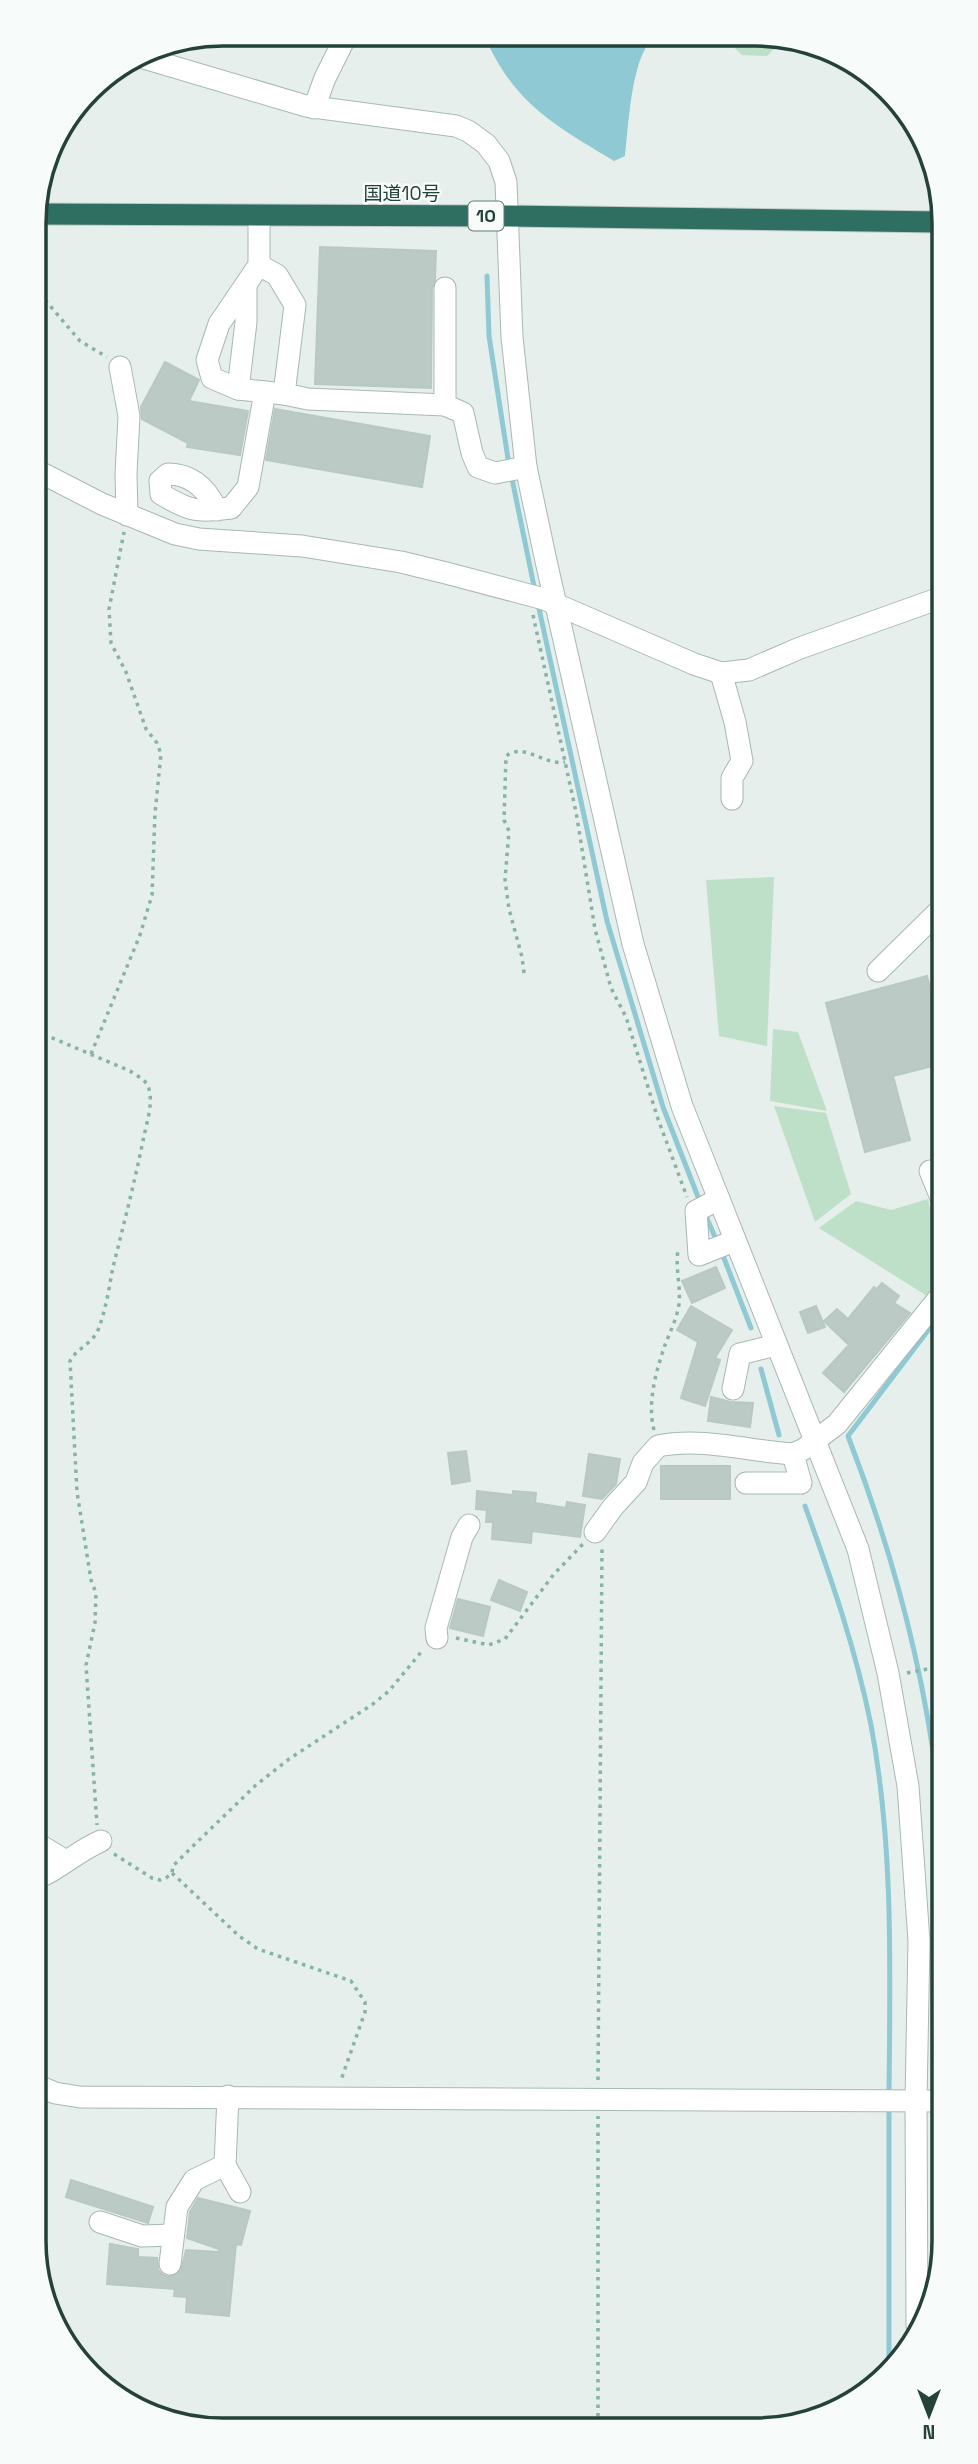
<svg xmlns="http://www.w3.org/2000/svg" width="978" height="2464" font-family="'Space Grotesk','Noto Sans JP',sans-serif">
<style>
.green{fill:#bfe0c8}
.water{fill:#8ec9d4}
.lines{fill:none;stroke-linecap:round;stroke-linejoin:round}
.stream{stroke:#8ec9d4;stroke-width:5}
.building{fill:#bbcac4;stroke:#b8c9c2;stroke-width:2}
.minor-casing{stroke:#a8b8b2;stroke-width:23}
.highway-casing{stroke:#c2cac8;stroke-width:23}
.path{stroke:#86b3a5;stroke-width:3.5;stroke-dasharray:3.5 5;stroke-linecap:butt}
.minor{stroke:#fff;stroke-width:21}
.highway{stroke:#2f6f62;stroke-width:21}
.labels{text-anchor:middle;stroke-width:5;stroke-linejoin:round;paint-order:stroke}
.shield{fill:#f7fbf9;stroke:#637a73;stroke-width:2}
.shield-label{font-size:18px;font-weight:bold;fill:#24423a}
.street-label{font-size:19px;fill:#24423a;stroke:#f7fbf9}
.rim{fill:none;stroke:#24423a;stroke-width:3.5}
</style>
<rect width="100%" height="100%" fill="#e6efeb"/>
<g class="green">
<polygon points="722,36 780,37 776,47 767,56 742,55"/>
<polygon points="774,877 767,1046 719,1036 706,880"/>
<polygon points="773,1029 798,1032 827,1111 770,1101"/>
<polygon points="774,1106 826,1113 851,1194 815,1222"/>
<polygon points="928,1199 941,1257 942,1278 927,1296 819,1228 856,1201 891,1210"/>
</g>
<path class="water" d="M484 35 656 36C631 53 629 125 625 156L614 161C553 124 514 104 484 35Z"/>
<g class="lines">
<g class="stream">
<polyline points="487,276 489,336 509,465"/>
<polyline points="511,474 535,591"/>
<polyline points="538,604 607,921 663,1107 700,1202"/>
<polyline points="705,1214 718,1244"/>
<polyline points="722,1253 751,1328"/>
<path d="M942 1312 848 1436C898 1566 933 1703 943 1842"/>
<polyline points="761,1369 779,1435"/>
<path d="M805 1506C831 1578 856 1650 871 1725 894 1847 890 1972 889 2096"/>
<polyline points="889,2373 889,2106"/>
</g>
</g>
<g class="building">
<polygon points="320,247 436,251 435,280 432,288 431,388 315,384"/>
<polygon points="165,362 199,380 189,401 248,411 240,455 187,447 188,443 142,419 141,407"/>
<polygon points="275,409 430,436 422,487 266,460"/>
<polygon points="927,976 941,1031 941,1064 893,1076 910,1140 865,1152 826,1003"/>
<polygon points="716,1267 725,1288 692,1303 682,1281"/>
<polygon points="882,1283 899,1296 894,1303 910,1313 844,1392 823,1373 849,1345 824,1321 837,1309 848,1319 874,1287 877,1289"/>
<polygon points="691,1306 732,1330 715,1358 720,1360 705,1406 681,1398 698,1342 677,1330"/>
<polygon points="816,1306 825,1327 808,1333 800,1312"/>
<polygon points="711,1397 731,1402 753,1403 750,1427 708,1421"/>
<polygon points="466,1451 470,1481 452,1484 448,1453"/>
<polygon points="589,1454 620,1459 616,1484 602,1499 583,1496"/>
<rect x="661" y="1466" width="69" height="33"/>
<polygon points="477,1491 513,1495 513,1491 536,1493 535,1503 566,1508 567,1502 585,1505 580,1537 532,1531 531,1543 492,1539 493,1522 486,1522 487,1510 476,1509"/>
<polygon points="499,1580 527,1592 520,1611 491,1600"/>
<polygon points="458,1599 490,1607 483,1636 450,1628"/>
<polygon points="71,2180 153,2207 148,2223 66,2197"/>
<polygon points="198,2198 250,2211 241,2245 236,2244 229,2316 186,2312 187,2297 174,2296 175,2289 107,2284 110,2244 138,2249 138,2257 157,2258 158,2270 163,2275 169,2277 181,2271 186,2250 219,2252 219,2249 187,2238 190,2212"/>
</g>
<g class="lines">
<defs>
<g id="minor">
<polyline points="137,56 306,106 456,126 468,131 486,144 499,161 506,182 512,337 526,467 546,561 633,944 682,1106 858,1549 888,1673 908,1786 919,1941 916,2101 917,2326"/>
<polyline points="314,108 325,78 347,34"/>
<polyline points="259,216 259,265 219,324 207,360 212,378 238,389 284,394 308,399 445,405 463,413 472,453 478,467 495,473 526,467"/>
<polyline points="259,265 277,275 295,305 284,394"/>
<polyline points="445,288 445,405"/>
<polyline points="120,367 129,416 126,474 127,515"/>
<polyline points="238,389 246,322 246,285"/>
<polyline points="34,469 102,504 175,534 199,539 302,546 401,562 446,573 544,599 694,664 721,673 749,670 800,648 940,598"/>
<path d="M217 510C207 489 192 474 168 474L160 481 161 494C191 512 196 512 231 508L248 487 265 392"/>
<polyline points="721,673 735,722 742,761 732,778 732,799"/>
<polyline points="878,971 940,910"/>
<polyline points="930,1171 941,1198"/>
<polyline points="719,1199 696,1211 699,1255 734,1241"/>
<polyline points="733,1389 740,1354 776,1345"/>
<polyline points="746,1483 801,1483 793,1454"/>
<path d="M595 1532 613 1507 636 1482 643 1463 658 1446C703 1437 748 1451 793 1454L804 1449 837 1424 942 1294"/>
<polyline points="437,1638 436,1628 462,1537 469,1525"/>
<polyline points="38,1844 66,1861"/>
<path d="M38 1878C61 1868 79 1850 101 1841"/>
<polyline points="39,2086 55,2093 80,2097 944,2101"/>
<polyline points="228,2096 225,2165 240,2192"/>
<polyline points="100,2222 142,2236 173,2235"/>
<polyline points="170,2264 177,2207 194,2180 225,2165"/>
</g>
<polyline id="highway" points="34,214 508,216 939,222"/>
</defs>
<use href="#minor" class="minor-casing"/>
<use href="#highway" class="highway-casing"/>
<g class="path">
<polyline points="34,287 80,341 107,357"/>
<polyline points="533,615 576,812 595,929 611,988 626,1017 658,1119 687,1197"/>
<path d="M524 973 522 957 509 909 505 880 509 831 504 820 506 756C525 742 544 766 565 762"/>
<path d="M36 1031 130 1071C137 1076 147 1080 149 1089 153 1103 147 1122 144 1136 135 1180 124 1224 113 1267 109 1288 106 1310 98 1330 92 1344 76 1349 70 1361L77 1492 91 1580 96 1593 95 1623 86 1665 97 1825"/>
<polyline points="91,1054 140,935 152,895 155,813 161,754 157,743 146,729 126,672 111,643 109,609 124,532"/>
<path d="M654 1430C647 1403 656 1371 665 1345 670 1332 677 1318 679 1304 681 1286 675 1268 678 1250"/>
<polyline points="456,1638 489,1645 505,1639 554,1574 583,1544"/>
<polyline points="907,1673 943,1666"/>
<polyline points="114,1854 152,1878 160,1880 166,1878 172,1873 173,1866 192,1847 256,1785 289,1759 373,1704 389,1691 422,1651"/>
<polyline points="172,1873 239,1936 258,1949 351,1981 365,2002 365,2012 341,2080"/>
<polyline points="598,2080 602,1549"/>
<polyline points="598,2425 598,2116"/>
</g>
<use href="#minor" class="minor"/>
<use href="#highway" class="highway"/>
</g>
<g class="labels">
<rect class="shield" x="468.5" y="201.5" width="35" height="29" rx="5"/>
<g class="shield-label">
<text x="486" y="222">10</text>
</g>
<g class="street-label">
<text x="402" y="200">国道10号</text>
</g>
</g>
<path d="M0 0H978V2464H0ZM223 46H755A177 177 0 0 1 932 223V2241A177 177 0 0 1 755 2418H223A177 177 0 0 1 46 2241V223A177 177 0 0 1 223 46Z" fill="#f7fbf9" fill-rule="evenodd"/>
<path class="rim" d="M223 46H755A177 177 0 0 1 932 223V2241A177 177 0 0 1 755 2418H223A177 177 0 0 1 46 2241V223A177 177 0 0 1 223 46Z"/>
<g transform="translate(929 2415) rotate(180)" stroke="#f7fbf9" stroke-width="5" paint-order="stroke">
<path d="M0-5L12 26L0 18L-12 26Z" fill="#24423a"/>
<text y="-10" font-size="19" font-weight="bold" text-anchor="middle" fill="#24423a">N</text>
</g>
</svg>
